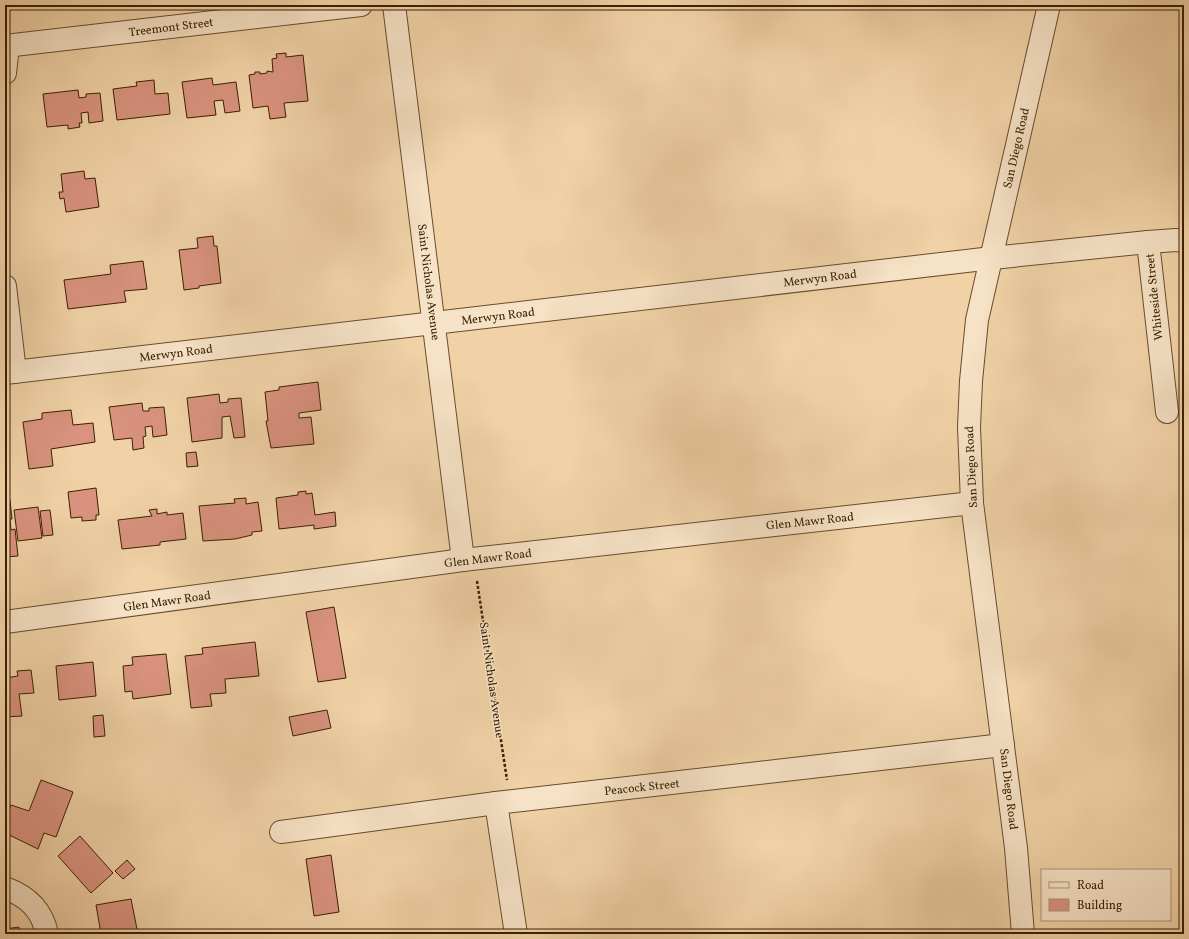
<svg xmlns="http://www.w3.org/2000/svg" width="1189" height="939" font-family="Vollkorn,serif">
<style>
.building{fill:#da937f;stroke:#3a2004}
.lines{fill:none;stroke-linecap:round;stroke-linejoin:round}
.minor-casing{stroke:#684c2d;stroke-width:24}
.tertiary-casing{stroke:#684c2d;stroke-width:24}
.path{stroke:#3a2004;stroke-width:2.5;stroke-dasharray:3 2;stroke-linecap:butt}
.minor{stroke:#f6e2c6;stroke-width:22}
.tertiary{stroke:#f6e2c6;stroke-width:22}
.labels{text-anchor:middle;stroke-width:3;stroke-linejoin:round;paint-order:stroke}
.street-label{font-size:12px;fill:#3a2004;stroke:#f6e2c6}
</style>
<rect width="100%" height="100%" fill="#f1d2a7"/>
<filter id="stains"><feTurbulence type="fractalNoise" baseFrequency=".005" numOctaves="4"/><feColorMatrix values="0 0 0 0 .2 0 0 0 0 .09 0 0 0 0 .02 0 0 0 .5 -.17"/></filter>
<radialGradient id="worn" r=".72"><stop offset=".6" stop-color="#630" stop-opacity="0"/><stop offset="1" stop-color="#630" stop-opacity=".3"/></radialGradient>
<g class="building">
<polygon points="286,53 286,57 303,55 308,101 284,103 286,117 270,119 268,106 253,108 249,75 255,74 255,72 260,72 260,74 267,73 267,71 273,72 272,59 277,58 276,54"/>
<polygon points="212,78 213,85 236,82 240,111 225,113 223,100 214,101 216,115 187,118 182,82"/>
<polygon points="154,80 155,94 168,93 170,114 117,120 113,89 137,86 136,82"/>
<polygon points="78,90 79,98 86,97 86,94 100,93 103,121 89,123 88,112 81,113 82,123 79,123 80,127 68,129 68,125 47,127 43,94"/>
<polygon points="84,171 85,179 95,178 99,207 66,212 64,198 60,199 59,192 63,192 61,174"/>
<polygon points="213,236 214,246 217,246 221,283 199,286 199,288 184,290 179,250 198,248 197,238"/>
<polygon points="143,261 147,289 124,291 126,302 68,309 64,280 111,274 110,265"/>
<polygon points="318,382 321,410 299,413 299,418 311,417 314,444 271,448 266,421 268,421 265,392 279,390 279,387"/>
<polygon points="219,394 220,403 228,402 228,399 241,398 245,437 234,438 230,416 222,417 222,438 192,442 187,398"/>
<polygon points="142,403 143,411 149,411 149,408 164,407 167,435 153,437 152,426 145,427 146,436 143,437 144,448 133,450 132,438 114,440 109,407"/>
<polygon points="71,410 73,425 93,423 95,442 51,449 53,466 29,469 23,422 42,419 42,413"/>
<polygon points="196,452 198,466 187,467 186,453"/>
<polygon points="96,488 99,515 96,515 96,520 82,521 82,517 71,518 68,492"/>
<polygon points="306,491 306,494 312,493 315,515 335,512 336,526 314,529 314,525 279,529 276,498 298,495 298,492"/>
<polygon points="246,498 246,504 258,502 262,531 252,532 252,535 235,539 203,541 199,506 235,503 234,499"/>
<polygon points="10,500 12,519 5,520 5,501"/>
<polygon points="38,507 42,538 18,541 14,510"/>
<polygon points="157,509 157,514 167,512 167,515 183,513 186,539 160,542 160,545 122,549 118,520 152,516 149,510"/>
<polygon points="50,510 53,535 43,536 40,511"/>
<polygon points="5,520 10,520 11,530 15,529 18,556 5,557"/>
<polygon points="334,607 346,678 318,682 306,612"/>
<polygon points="255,642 259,676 225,679 226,693 210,694 212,706 191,708 185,656 203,654 202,648"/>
<polygon points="166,654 171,694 133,699 132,691 125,692 123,666 133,665 132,657"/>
<polygon points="93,662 96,696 59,700 56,666"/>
<polygon points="31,670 34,693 19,694 22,716 5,717 5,678 18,676 17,671"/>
<polygon points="327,710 331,728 293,736 289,717"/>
<polygon points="103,715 105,736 94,737 93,716"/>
<polygon points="41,780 73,792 56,837 44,833 38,849 5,833 5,821 11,805 29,811"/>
<polygon points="80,836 113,873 91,893 58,856"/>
<polygon points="331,855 339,912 314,916 306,859"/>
<polygon points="127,860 135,869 123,879 115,871"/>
<polygon points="131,899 138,934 101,934 96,905"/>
<polygon points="19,927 20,934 5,934 5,929"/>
</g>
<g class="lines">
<defs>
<g id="minor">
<polyline points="394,5 463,560"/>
<polyline points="5,46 361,5"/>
<polyline points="5,73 8,46"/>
<polyline points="1148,242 1167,412"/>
<polyline points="5,286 15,372"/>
<polyline points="5,373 992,258 1148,242 1176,240 1184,241"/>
<polyline points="5,622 463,560 972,503"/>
<polyline points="496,803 516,934"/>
<polyline points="281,832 496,803 1003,745"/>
<path d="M5 888C27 896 42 909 47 934"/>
</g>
<polyline id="tertiary" points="1023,934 1016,848 972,503 969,427 971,381 977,320 1049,5"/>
</defs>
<use href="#minor" class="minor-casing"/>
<use href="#tertiary" class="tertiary-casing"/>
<polyline class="path" points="477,581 507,780"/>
<use href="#minor" class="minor"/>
<use href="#tertiary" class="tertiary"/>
</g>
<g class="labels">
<g class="street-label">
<text transform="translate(171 27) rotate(-7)" y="4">Treemont Street</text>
<text transform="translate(1016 148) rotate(-77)" y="4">San Diego Road</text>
<text transform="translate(820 278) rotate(-7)" y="4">Merwyn Road</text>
<text transform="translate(429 282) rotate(83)" y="4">Saint Nicholas Avenue</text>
<text transform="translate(1154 297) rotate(-96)" y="4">Whiteside Street</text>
<text transform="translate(498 316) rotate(-7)" y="4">Merwyn Road</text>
<text transform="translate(176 353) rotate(-7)" y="4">Merwyn Road</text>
<text transform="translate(971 467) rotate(-93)" y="4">San Diego Road</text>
<text transform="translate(810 521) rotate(-6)" y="4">Glen Mawr Road</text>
<text transform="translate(488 558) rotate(-7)" y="4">Glen Mawr Road</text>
<text transform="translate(167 601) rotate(-8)" y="4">Glen Mawr Road</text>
<text transform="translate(492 680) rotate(82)" y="4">Saint Nicholas Avenue</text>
<text transform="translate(642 787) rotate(-6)" y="4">Peacock Street</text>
<text transform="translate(1009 789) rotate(83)" y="4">San Diego Road</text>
</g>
</g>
<rect width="1189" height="939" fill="none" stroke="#f1d2a7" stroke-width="20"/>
<rect x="6" y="6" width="1177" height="927" fill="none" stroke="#3a2004" stroke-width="2"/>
<rect x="10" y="10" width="1169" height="919" fill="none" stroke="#3a2004"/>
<rect x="1041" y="869" width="130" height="52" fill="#f6e2c6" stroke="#ab9478"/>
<rect x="1049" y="882" width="20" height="6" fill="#f6e2c6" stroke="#ab9478"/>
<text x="1077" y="889" font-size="12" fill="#3a2004">Road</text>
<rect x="1049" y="899" width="20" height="12" fill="#da937f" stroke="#ab9478"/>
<text x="1077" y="909" font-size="12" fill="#3a2004">Building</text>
<rect width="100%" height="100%" filter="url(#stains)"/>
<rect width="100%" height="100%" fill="url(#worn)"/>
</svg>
